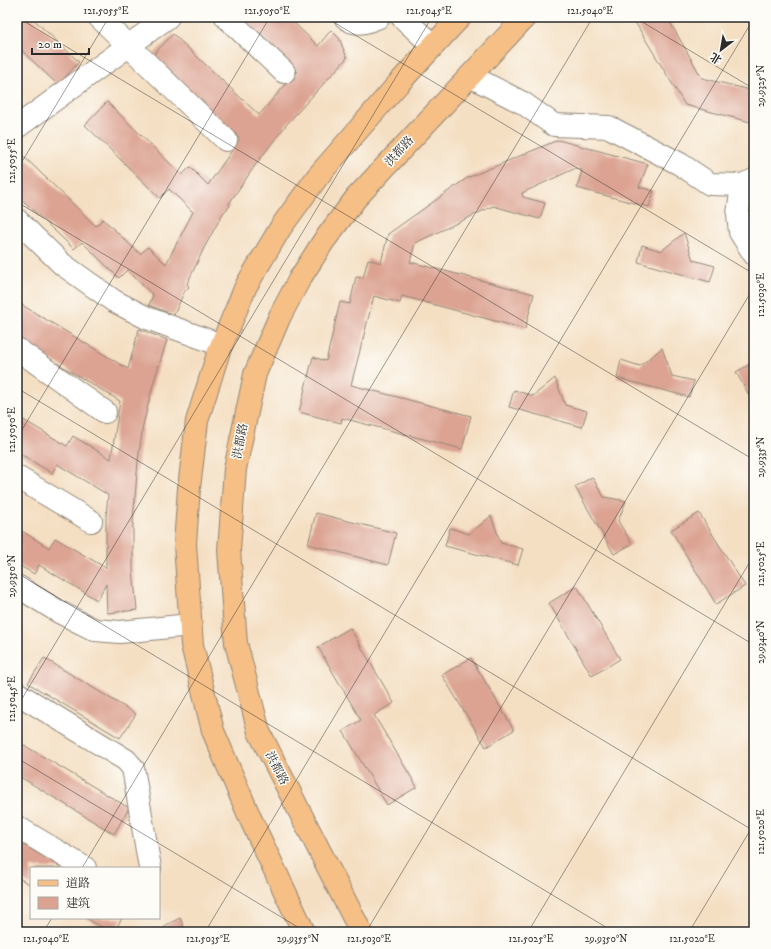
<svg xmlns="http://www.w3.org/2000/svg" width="771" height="949" font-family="'IM FELL DW Pica','Noto Serif SC',serif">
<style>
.building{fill:#dca392}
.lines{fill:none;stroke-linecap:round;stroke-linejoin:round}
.minor-casing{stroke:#908577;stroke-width:24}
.major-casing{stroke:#908577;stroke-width:24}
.minor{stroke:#fff;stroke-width:22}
.major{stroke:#f5bf86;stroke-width:22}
.ticks{fill:none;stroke:#2b2b2b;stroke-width:1;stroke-opacity:0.45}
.labels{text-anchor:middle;stroke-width:3;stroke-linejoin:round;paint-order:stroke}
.street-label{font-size:12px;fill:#2b2b2b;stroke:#fdfcf7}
.neatline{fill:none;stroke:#2b2b2b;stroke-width:1.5}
.ticks-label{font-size:10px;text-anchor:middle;fill:#2b2b2b}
</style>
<rect width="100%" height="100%" fill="#fdfcf7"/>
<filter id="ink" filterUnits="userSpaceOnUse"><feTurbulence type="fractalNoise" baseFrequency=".025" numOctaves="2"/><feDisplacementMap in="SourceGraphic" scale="8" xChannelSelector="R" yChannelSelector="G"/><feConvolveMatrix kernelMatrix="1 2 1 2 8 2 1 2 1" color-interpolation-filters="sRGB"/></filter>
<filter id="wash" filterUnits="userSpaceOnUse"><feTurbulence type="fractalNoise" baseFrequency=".012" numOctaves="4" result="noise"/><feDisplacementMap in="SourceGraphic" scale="16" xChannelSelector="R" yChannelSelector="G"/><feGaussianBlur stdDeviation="0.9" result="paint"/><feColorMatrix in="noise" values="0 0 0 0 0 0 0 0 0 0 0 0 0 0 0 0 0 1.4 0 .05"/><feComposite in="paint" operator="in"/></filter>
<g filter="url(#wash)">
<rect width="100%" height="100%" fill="#f4dfc3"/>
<g id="blocks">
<g class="building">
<polygon points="17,17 31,17 79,62 58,85 17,46"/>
<polygon points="111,17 130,17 121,26"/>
<polygon points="242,17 288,17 318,46 331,30 339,38 347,58 286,125 256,164 230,202 229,204 230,206 223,213 204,248 187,284 189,287 184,292 174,315 149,305 153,295 127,270 119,278 82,242 74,249 17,195 17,152 18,151 96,226 103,219 140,254 148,247 166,264 193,212 169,189 160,198 85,125 107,102 182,175 190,167 208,185 240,139 152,56 173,34 259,115 297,71"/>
<polygon points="632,17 667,17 702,78 754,91 754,123 685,105"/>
<polygon points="558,140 648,164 639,187 654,191 649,207 577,188 582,170 576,168 522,193 523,197 545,203 540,219 493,206 415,243 410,262 534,294 525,329 402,296 400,303 374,296 351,385 471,416 462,449 342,418 341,423 299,412 313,357 326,361 340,302 350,304 356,277 363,278 368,259 381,263 388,234 467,178"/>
<polygon points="684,233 693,260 715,266 710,282 638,262 642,245 661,251"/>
<polygon points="17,302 128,369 139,329 167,340 154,381 143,425 138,461 133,522 133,570 137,610 107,613 106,584 97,600 39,565 34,574 17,564 17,528 49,548 55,538 106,568 106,517 108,495 57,464 52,473 17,452 17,416 67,446 73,436 111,459 120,401 17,339"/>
<polygon points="662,348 672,376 694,381 689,397 617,378 621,360 640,366"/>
<polygon points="754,362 754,404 736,372"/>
<polygon points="555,378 565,405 587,411 582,427 509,407 514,390 533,396"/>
<polygon points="592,477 604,497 626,501 618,521 632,544 614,554 575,487"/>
<polygon points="316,513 396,533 388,565 308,544"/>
<polygon points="699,513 745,586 716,604 671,530"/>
<polygon points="491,516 501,543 523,549 518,565 445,546 450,528 469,534"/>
<polygon points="577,586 620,659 592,676 549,603"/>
<polygon points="350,628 394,703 374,715 417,787 387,805 343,731 361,720 318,647"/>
<polygon points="17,644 22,646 17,654"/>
<polygon points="44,658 136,714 120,738 28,683"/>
<polygon points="471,658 514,730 486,747 442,675"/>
<polygon points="17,741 129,808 114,834 17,775"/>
<polygon points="17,841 63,868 31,868 31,885 17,877"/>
<polygon points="86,918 122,918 114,932 110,932"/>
<polygon points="180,918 186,932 162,932 166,925"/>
</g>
</g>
</g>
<g filter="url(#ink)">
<use href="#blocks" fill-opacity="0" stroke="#908577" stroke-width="1"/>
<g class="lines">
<defs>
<g id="minor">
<polyline points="99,17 226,140"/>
<polyline points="226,17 284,72"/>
<path d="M345 17C356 27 367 22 379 17"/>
<polyline points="402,17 433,46"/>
<polyline points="470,76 523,103 554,125 609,127 680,164 710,184 742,185 754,180"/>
<polyline points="17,127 168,17"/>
<polyline points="742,185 738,214 740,232 754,254"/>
<polyline points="17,220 62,264 114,301 147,318 221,345"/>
<polyline points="17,349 105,412"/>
<polyline points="17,477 91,521"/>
<polyline points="17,586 59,612 95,630 120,632 190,625"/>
<polyline points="17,693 126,760 133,768 150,868"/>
<polyline points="17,827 85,868"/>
</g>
<g id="major">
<polyline points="304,932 251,820 213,731 192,645 185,544 189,488 197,421 219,351 246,286 281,227 318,176 398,84 460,17"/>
<polyline points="361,932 259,732 236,643 229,550 235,469 255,374 280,316 299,280 323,242 356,198 525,17"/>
</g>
</defs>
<use href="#minor" class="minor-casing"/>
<use href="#major" class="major-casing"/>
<use href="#minor" class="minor"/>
<use href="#major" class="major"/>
</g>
</g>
<path class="ticks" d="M17 17 754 460M325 17 754 274M634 17 754 89M17 170 109 17M17 202 754 645M17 388 754 831M17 438 270 17M17 573 614 932M17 707 432 17M17 758 306 932M82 868 593 17M43 932 52 918M205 932 754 18M366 932 754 287M528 932 754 555M689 932 754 824"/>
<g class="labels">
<g class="street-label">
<text transform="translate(399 151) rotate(-47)" y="4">洪都路</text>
<text transform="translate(240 441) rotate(-79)" y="4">洪都路</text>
<text transform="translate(277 768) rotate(63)" y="4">洪都路</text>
</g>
</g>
<rect width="771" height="949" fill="none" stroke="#fdfcf7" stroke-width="44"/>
<rect x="30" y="867" width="130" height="52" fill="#fdfcf7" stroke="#a9a8a5"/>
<rect x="38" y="880" width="20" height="6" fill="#f5bf86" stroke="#a9a8a5"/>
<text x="66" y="887" font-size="12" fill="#2b2b2b">道路</text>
<rect x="38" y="897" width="20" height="12" fill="#dca392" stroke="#a9a8a5"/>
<text x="66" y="907" font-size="12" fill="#2b2b2b">建筑</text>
<g transform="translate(721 50) rotate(211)" stroke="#fdfcf7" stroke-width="3" paint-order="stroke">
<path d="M0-3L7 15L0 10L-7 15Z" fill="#2b2b2b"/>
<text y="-6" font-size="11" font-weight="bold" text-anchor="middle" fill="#2b2b2b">北</text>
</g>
<path d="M32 48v6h57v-6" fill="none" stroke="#2b2b2b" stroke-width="2"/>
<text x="38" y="48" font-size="12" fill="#2b2b2b" stroke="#fdfcf7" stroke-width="3" paint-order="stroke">20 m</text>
<rect x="22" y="22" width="727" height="905" class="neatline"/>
<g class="ticks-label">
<text x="106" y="14">121.5055°E</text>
<text x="267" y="14">121.5050°E</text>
<text x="429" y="14">121.5045°E</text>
<text x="590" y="14">121.5040°E</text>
<text transform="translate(760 86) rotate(-90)" y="4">29.9325°N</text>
<text transform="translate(11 161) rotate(-90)" y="4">121.5055°E</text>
<text transform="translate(760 295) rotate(-90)" y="4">121.5030°E</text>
<text transform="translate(11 430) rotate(-90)" y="4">121.5050°E</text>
<text transform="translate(760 457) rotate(-90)" y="4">29.9335°N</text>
<text transform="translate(760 564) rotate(-90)" y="4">121.5025°E</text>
<text transform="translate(11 576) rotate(-90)" y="4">29.9350°N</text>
<text transform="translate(760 642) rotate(-90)" y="4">29.9340°N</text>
<text transform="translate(11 699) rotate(-90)" y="4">121.5045°E</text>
<text transform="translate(760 832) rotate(-90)" y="4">121.5020°E</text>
<text x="46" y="942">121.5040°E</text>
<text x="208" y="942">121.5035°E</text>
<text x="298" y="942">29.9355°N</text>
<text x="369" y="942">121.5030°E</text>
<text x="531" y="942">121.5025°E</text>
<text x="606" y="942">29.9350°N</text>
<text x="692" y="942">121.5020°E</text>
</g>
</svg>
